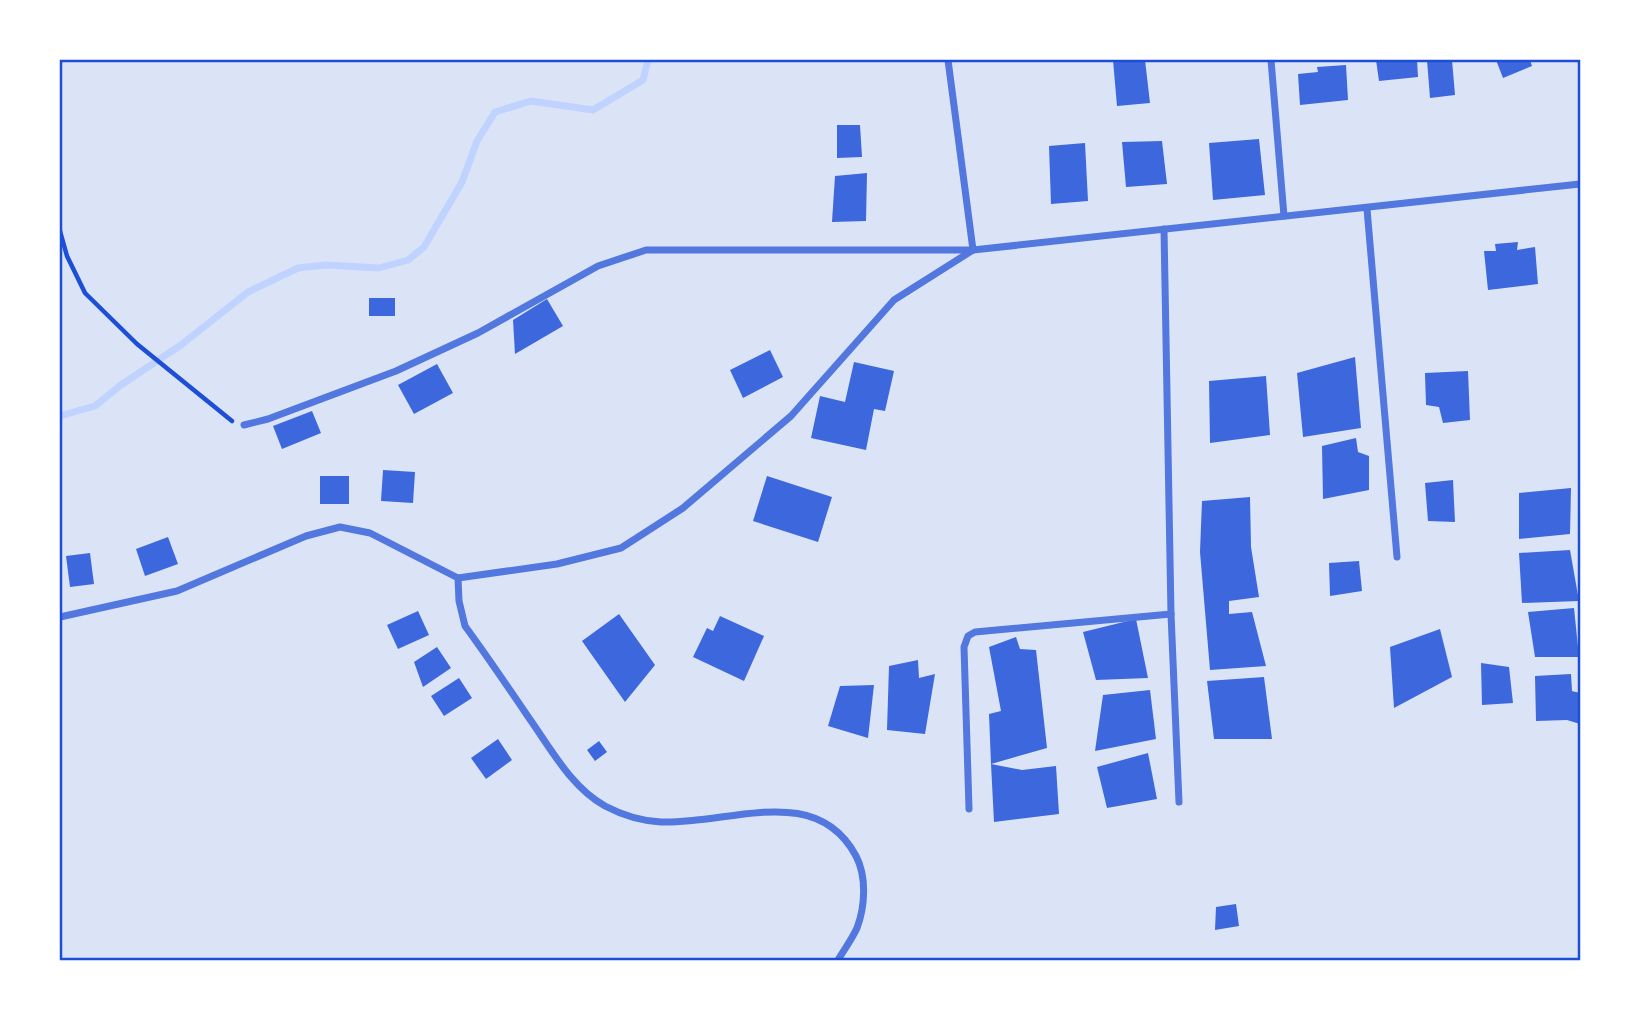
<svg xmlns="http://www.w3.org/2000/svg" width="1640" height="1020" font-family="Commissioner,sans-serif">
<style>
.green{fill:#dbe4f7}
.lines{fill:none;stroke-linecap:round;stroke-linejoin:round}
.stream{stroke:#bfd3fe;stroke-width:7}
.building{fill:#3d67dc}
.path{stroke:#1d4ed8;stroke-width:4.5}
.minor{stroke:#5277de;stroke-width:7}
.neatline{fill:none;stroke:#1d4ed8;stroke-width:2.5}
</style>
<rect width="100%" height="100%" fill="#f2f2f2"/>
<rect class="green" x="60" y="60" width="1520" height="900"/>
<g class="lines">
<polyline class="stream" points="60,416 95,406 121,385 181,345 248,292 298,268 326,265 379,268 408,260 424,247 462,182 477,141 495,112 531,101 593,110 643,80 648,60"/>
</g>
<g class="building">
<polygon points="1113,60 1145,60 1150,103 1117,106"/>
<polygon points="1376,60 1417,60 1418,77 1379,81"/>
<polygon points="1427,60 1452,60 1455,95 1430,98"/>
<polygon points="1496,60 1530,60 1532,66 1503,78"/>
<polygon points="1346,65 1348,100 1300,105 1298,74 1318,72 1317,67"/>
<polygon points="837,125 860,125 862,157 837,158"/>
<polygon points="1259,139 1265,195 1213,200 1209,143"/>
<polygon points="1162,141 1167,184 1126,187 1122,142"/>
<polygon points="1085,143 1088,201 1051,204 1049,146"/>
<polygon points="867,173 866,221 832,222 835,176"/>
<polygon points="1518,242 1517,250 1535,247 1538,284 1488,290 1484,251 1496,251 1495,244"/>
<rect x="369" y="298" width="26" height="18"/>
<polygon points="547,299 563,326 515,354 513,320"/>
<polygon points="770,350 783,377 743,398 730,370"/>
<polygon points="1355,357 1361,428 1303,437 1297,373"/>
<polygon points="854,362 894,371 885,411 874,409 866,450 811,438 820,396 845,402"/>
<polygon points="437,364 453,393 414,414 398,385"/>
<polygon points="1468,371 1470,420 1443,423 1439,407 1426,405 1425,373"/>
<polygon points="1266,376 1270,435 1210,443 1209,381"/>
<polygon points="312,411 321,433 282,449 273,426"/>
<polygon points="1356,438 1358,452 1369,456 1369,490 1323,499 1322,446"/>
<polygon points="383,470 415,472 413,503 381,501"/>
<rect x="320" y="476" width="29" height="28"/>
<polygon points="767,476 832,497 818,542 753,521"/>
<polygon points="1453,480 1455,522 1428,521 1425,483"/>
<polygon points="1571,488 1570,534 1519,539 1519,493"/>
<polygon points="1250,497 1251,547 1259,597 1229,601 1229,614 1252,612 1266,666 1210,670 1200,552 1202,501"/>
<polygon points="168,537 178,564 145,576 136,549"/>
<polygon points="1570,550 1579,601 1522,603 1519,553"/>
<polygon points="90,553 94,584 70,587 66,556"/>
<polygon points="1359,561 1362,591 1330,596 1329,563"/>
<polygon points="1574,608 1579,657 1535,657 1528,612"/>
<polygon points="418,611 429,635 398,649 387,625"/>
<polygon points="619,614 655,665 625,702 582,641"/>
<polygon points="720,616 764,636 744,681 693,657 707,628 713,631"/>
<polygon points="1136,619 1148,678 1096,680 1083,632"/>
<polygon points="1440,629 1452,677 1394,708 1390,647"/>
<polygon points="1016,637 1020,649 1036,650 1047,748 991,764 1022,770 1056,766 1059,814 994,822 991,764 989,714 1001,711 989,647"/>
<polygon points="437,647 451,668 423,687 414,662"/>
<polygon points="918,660 919,678 935,674 925,734 887,730 889,666"/>
<polygon points="1481,663 1509,667 1513,703 1482,705"/>
<polygon points="1571,674 1572,691 1580,693 1580,724 1567,720 1536,721 1535,676"/>
<polygon points="1264,677 1272,739 1214,739 1207,681"/>
<polygon points="459,678 472,698 444,716 431,696"/>
<polygon points="874,685 868,738 828,726 840,686"/>
<polygon points="1150,690 1156,739 1095,751 1103,695"/>
<polygon points="498,739 512,760 486,779 471,758"/>
<polygon points="599,741 607,752 595,761 587,750"/>
<polygon points="1148,753 1157,799 1107,808 1097,767"/>
<polygon points="1236,904 1239,926 1215,930 1216,907"/>
</g>
<g class="lines">
<polyline class="path" points="60,231 67,256 85,293 137,344 232,421"/>
<g class="minor">
<polyline points="948,60 973,250"/>
<polyline points="1271,60 1284,216"/>
<polyline points="1367,209 1397,557"/>
<polyline points="1164,229 1171,614 1179,802"/>
<polyline points="244,425 268,419 396,371 478,333 598,266 646,250 973,250 1580,184"/>
<polyline points="458,578 557,564 621,548 683,508 791,416 894,300 973,250"/>
<path d="M60 617 177 591 306 536 340 527 370 533 458 578 459 601 465 626C487 656 508 687 529 718 551 749 571 787 605 806 622 815 642 821 661 822 728 825 816 781 856 856 867 877 865 907 857 928 852 939 844 950 838 960"/>
<polyline points="969,809 964,647 968,636 975,632 1171,614"/>
</g>
</g>
<rect width="1640" height="1020" fill="none" stroke="#ffffff" stroke-width="122"/>
<rect x="61" y="61" width="1518" height="898" class="neatline"/>
</svg>
